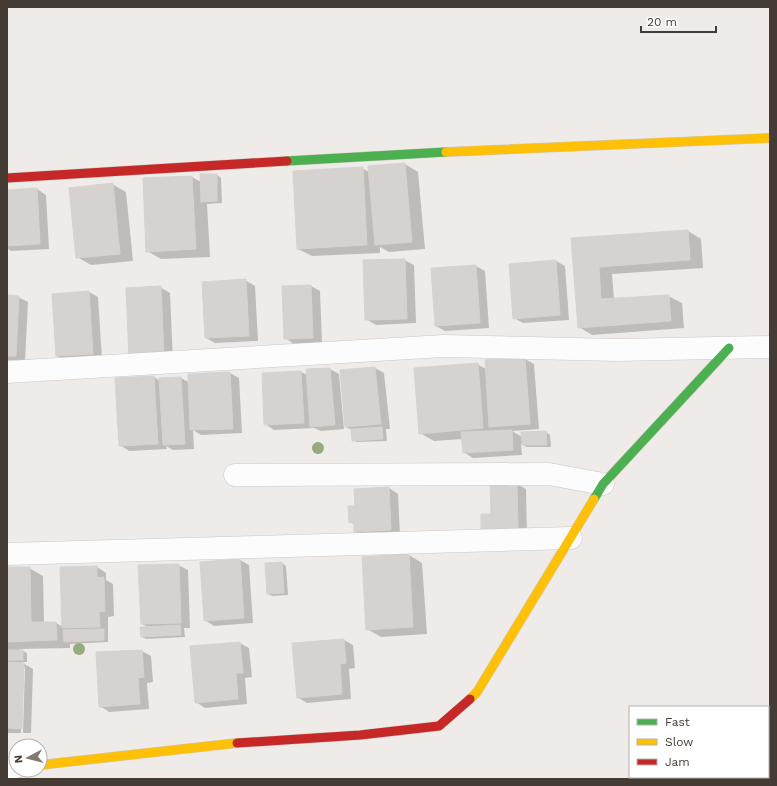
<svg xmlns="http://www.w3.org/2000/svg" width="777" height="786" font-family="'Work Sans',sans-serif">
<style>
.shadow{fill:#0003}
.building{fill:#d6d2cf;stroke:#d7d2ce}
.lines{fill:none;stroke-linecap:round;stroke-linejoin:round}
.street-casing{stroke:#cbc7c4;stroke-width:23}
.fast-casing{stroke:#cfc9c0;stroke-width:10}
.slow-casing{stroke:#cfc9c0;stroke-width:10}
.jam-casing{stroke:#cfc9c0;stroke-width:10}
.street{stroke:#fcfcfc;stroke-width:22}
.fast{stroke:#4caf50;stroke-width:9}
.slow{stroke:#ffc107;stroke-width:9}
.jam{stroke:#c62828;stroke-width:9}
.tree{fill:#97ab7e}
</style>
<rect width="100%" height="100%" fill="#eeebe8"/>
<g class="shadow">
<polygon points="405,164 418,172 425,249 389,252 380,247 380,253 312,256 298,249 362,168 369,172"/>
<polygon points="217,175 221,178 222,203 207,204 210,257 161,259 147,251 192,177 201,182"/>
<polygon points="112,184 126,192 133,261 91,265 77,257"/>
<polygon points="37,189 46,195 49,249 11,251 7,248 7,191"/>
<polygon points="688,231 701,239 703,268 612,274 614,300 668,296 682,303 684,328 592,335 579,327 572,239"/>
<polygon points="404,260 414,265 416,323 376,325 366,319"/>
<polygon points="556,261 565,266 569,320 523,323 514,318"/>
<polygon points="476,266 485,271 489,328 445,331 436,326"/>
<polygon points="245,280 255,286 258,341 215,343 206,338"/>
<polygon points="311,286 320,291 322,343 294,344 285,338 283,287"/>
<polygon points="160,287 170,293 173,361 140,363"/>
<polygon points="89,292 98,297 102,359 67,361 57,356"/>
<polygon points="7,296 18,297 28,302 25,361 7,360"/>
<polygon points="525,359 534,364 539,429 512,431 522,437 546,432 550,435 551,447 527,447 521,444 522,455 473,458 463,452 463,439 434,441 420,433 477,364 486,369"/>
<polygon points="375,368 384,373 390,429 386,429 387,441 357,442 353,440 352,430 346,427 341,371"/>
<polygon points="330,369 339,374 344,429 321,431 314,428 274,430 265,424 263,374 301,372 307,375"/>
<polygon points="230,373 239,378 242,433 201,435 193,430 194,449 173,450 166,446 167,449 129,451 120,445 154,377 160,381 181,378 190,383 189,375"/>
<polygon points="517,484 526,489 527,535 492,515"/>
<polygon points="389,488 398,494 400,535 365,537 355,532 355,525 350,522 356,507"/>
<polygon points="409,555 422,563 427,634 381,637 367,629"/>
<polygon points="240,560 249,565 253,623 214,626 205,620 201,562"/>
<polygon points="282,563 286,566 288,595 272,596 267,593"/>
<polygon points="178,565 188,570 190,628 184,628 185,637 146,639 142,637 148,627 142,624"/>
<polygon points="97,567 106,573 106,580 113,584 114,616 108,617 108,642 70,644 70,648 19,649 27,653 27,662 21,662 33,669 31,733 23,733 25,667 23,667 21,733 7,733 7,568 29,568 43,576 44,623 56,623 63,627"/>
<polygon points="344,640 353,645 355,668 349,669 351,699 307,703 297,697"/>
<polygon points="240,643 249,648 252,677 245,678 247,704 205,708 196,702"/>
<polygon points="142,651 151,656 153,682 147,683 149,709 109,712 100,706 97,653"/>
</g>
<g class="building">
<polygon points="405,163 412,242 375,245 368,166"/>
<polygon points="363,167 367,245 297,249 293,171"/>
<polygon points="200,174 217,174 217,201 201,202"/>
<polygon points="192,176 196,249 146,252 143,178"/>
<polygon points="113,183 120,254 76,258 69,188"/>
<polygon points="37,188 40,244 7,246 7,190"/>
<polygon points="688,230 690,260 599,267 601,299 669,295 671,321 578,328 571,238"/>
<polygon points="405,259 407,319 365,320 363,260"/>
<polygon points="556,260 560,315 513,319 509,264"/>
<polygon points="476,265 480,323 435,326 431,268"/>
<polygon points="246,279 249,336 205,338 202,282"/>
<polygon points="311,285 313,338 284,339 282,286"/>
<polygon points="161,286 164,356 129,358 126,288"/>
<polygon points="89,291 93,354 56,356 52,294"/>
<polygon points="7,295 19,296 16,356 7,356"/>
<polygon points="525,358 530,424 489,427 485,360"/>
<polygon points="478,363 483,428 419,434 414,368"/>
<polygon points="375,367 381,424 345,427 340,370"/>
<polygon points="330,368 335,425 310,427 306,369"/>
<polygon points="301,371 304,423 264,425 262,373"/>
<polygon points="230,372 233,429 190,430 188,374"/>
<polygon points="154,376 158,444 119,446 115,378"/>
<polygon points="181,377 185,444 163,445 159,378"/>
<polygon points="382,427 383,439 352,441 351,429"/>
<polygon points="512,430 513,450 463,453 461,432"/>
<polygon points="546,431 547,445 522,445 521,432"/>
<polygon points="517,483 518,531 481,532 481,514 491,514 490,484"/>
<polygon points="389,487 391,530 354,532 354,522 349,523 348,506 355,506 354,489"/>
<polygon points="409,554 413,627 366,630 362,557"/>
<polygon points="240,559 244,618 204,621 200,562"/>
<polygon points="282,562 284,593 267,594 265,563"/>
<polygon points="179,564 181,623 141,624 138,565"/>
<polygon points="97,566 97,578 104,577 105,611 99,612 100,627 62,628 60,567"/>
<polygon points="7,567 30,567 31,622 56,622 57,640 7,642"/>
<polygon points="180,625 181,635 141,637 140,627"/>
<polygon points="104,629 104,640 64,642 63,630"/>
<polygon points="344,639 346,663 340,664 342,694 297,698 292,643"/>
<polygon points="240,642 243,673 236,673 238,699 195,703 190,646"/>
<rect x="7" y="650" width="16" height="10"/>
<polygon points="142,650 144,677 138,678 140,704 99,707 96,652"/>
<polygon points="7,662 24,663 22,729 7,728"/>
</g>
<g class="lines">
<defs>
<g id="street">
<polyline points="7,372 444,346 617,350 770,347"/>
<polyline points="235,475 549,474 603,484"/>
<polyline points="7,554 571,538"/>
<polyline points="7,768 16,767"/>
</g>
<g id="fast">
<polyline points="287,161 446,152"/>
<polyline points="594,499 603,484 729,348"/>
</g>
<g id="slow">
<polyline points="446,152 770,138"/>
<polyline points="470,699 477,692 594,499"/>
<polyline points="40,765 237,743"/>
</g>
<g id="jam">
<polyline points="7,178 287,161"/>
<polyline points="237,743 360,735 439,726 470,699"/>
</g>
</defs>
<use href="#street" class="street-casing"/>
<use href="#fast" class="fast-casing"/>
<use href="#slow" class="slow-casing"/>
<use href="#jam" class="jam-casing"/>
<use href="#street" class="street"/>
<use href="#fast" class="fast"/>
<use href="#slow" class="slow"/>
<use href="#jam" class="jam"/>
</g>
<g class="tree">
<circle cx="318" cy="448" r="6"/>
<circle cx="79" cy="649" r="6"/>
</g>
<rect width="777" height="786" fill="none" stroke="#443c34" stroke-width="16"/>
<rect x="629" y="706" width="140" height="72" fill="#ffffff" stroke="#b4b1ae"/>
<rect x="637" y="719" width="20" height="6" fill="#4caf50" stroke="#b4b1ae"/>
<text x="665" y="726" font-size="12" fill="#443c34">Fast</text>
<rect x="637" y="739" width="20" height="6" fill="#ffc107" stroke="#b4b1ae"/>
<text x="665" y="746" font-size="12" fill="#443c34">Slow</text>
<rect x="637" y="759" width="20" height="6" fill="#c62828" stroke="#b4b1ae"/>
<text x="665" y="766" font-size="12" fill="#443c34">Jam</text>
<g transform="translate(28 758) rotate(263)"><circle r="19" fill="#ffffff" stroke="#b4b1ae"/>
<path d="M0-3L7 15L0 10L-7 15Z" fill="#807973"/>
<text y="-6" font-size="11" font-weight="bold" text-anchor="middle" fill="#443c34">N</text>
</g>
<path d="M641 26v6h75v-6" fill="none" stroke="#443c34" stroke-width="2"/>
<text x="647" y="26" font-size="12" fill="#443c34" stroke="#ffffff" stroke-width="3" paint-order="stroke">20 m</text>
</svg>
